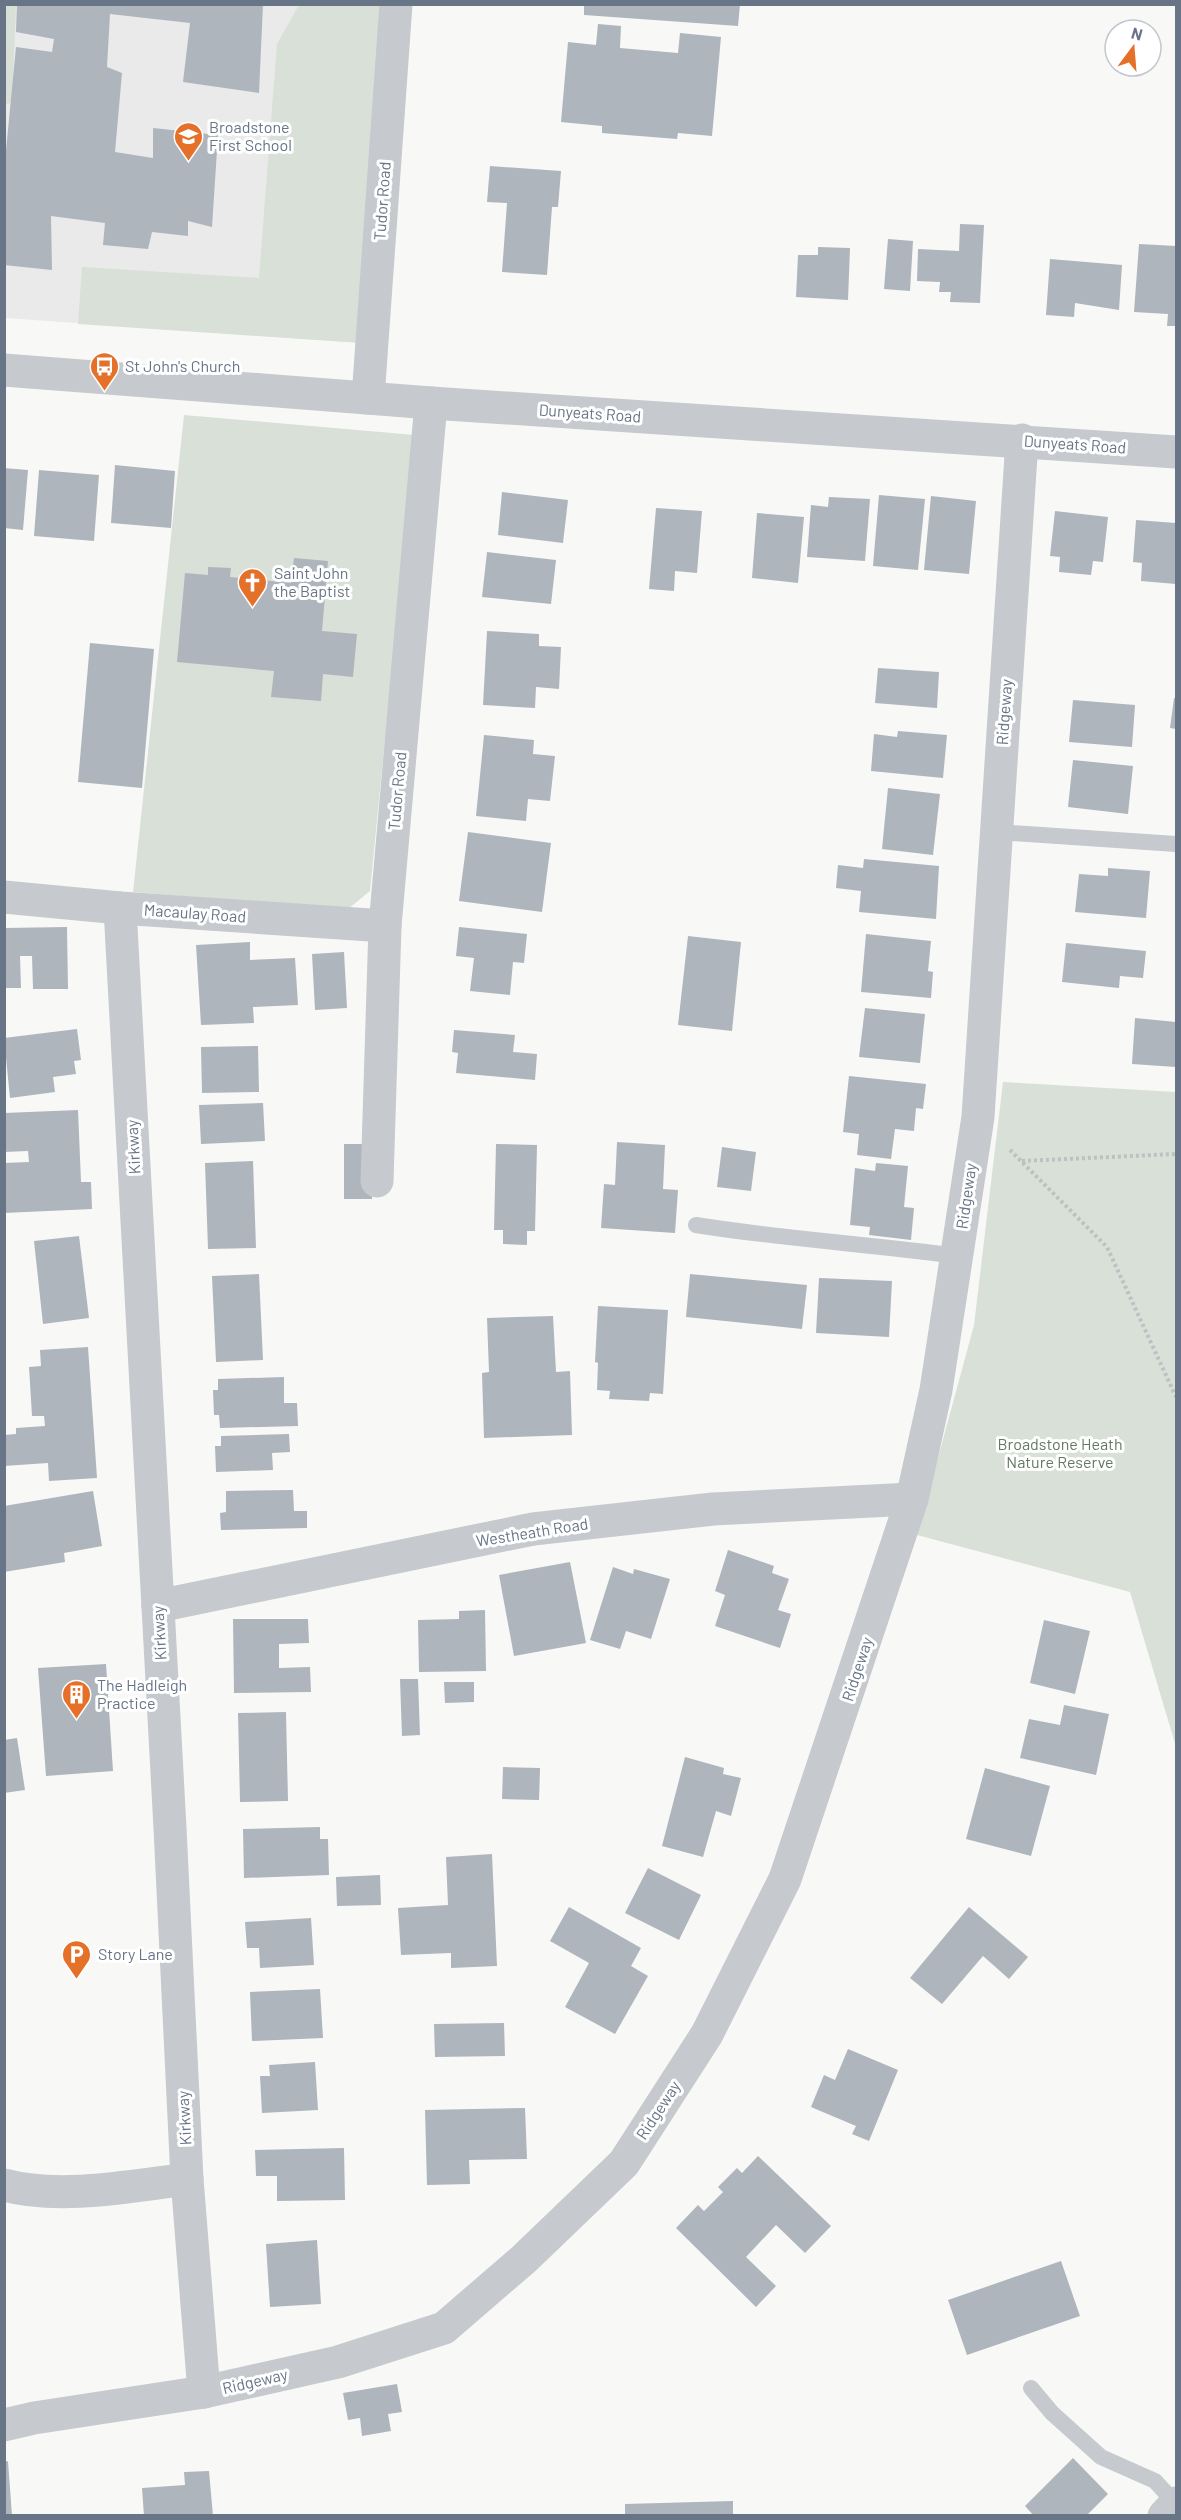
<svg xmlns="http://www.w3.org/2000/svg" width="1181" height="2520" font-family="Barlow,sans-serif">
<style>
.built{fill:#e9eae9}
.green{fill:#d9e0d7}
.building{fill:#aeb5bc}
.lines{fill:none;stroke-linecap:round;stroke-linejoin:round}
.path{stroke:#bec0c3;stroke-width:4;stroke-dasharray:3 3;stroke-linecap:butt}
.service{stroke:#c6c9cd;stroke-width:16}
.minor{stroke:#c6c9cd;stroke-width:33}
.tertiary{stroke:#c6c9cd;stroke-width:33}
.labels{text-anchor:middle;stroke-width:6;stroke-linejoin:round;paint-order:stroke}
.poi-label{font-size:16px;fill:#677587;stroke:#fff;text-anchor:start}
.street-label{font-size:16px;fill:#677587;stroke:#fff}
.park-label{font-size:16px;fill:#647962;stroke:#fff}
</style>
<rect width="100%" height="100%" fill="#f8f9f6"/>
<polygon class="built" points="4,5 381,5 362,343 5,318"/>
<g class="green">
<polygon points="4,5 16,5 12,103 5,104"/>
<polygon points="299,5 381,5 362,343 78,324 82,267 259,278 277,44"/>
<polygon points="184,415 415,435 370,891 348,909 133,892"/>
<polygon points="1003,1082 1176,1092 1176,1747 1130,1592 917,1535 974,1325"/>
</g>
<g class="building">
<polygon points="17,4 263,4 259,93 183,82 190,23 110,14 107,67 122,73 115,152 153,158 153,128 218,135 212,227 188,221 188,236 152,232 148,249 103,245 105,223 51,216 52,270 4,265 4,171 16,47 52,52 54,39 16,32"/>
<polygon points="584,4 740,4 738,26 584,15"/>
<polygon points="598,24 621,26 620,48 678,53 680,33 721,37 712,136 678,133 677,139 602,133 602,126 561,122 568,42 596,45"/>
<polygon points="490,166 561,171 558,207 552,207 547,275 502,272 507,203 487,202"/>
<polygon points="960,224 984,225 980,303 950,302 951,292 939,292 940,282 917,281 918,249 959,251"/>
<polygon points="888,239 913,241 910,291 884,289"/>
<polygon points="1139,244 1176,246 1176,326 1167,326 1168,314 1134,312"/>
<polygon points="818,247 850,248 848,300 796,297 798,255 818,255"/>
<polygon points="1050,259 1122,265 1119,310 1075,303 1074,317 1046,315"/>
<polygon points="115,465 175,471 171,528 111,523"/>
<polygon points="4,468 28,470 23,530 4,528"/>
<polygon points="39,470 99,475 94,541 34,536"/>
<polygon points="502,492 568,500 563,543 498,535"/>
<polygon points="879,495 925,499 918,570 873,566"/>
<polygon points="931,496 976,501 969,574 924,570"/>
<polygon points="829,497 870,499 865,561 807,557 811,505 828,507"/>
<polygon points="656,508 702,511 697,573 675,571 674,591 649,589"/>
<polygon points="1055,511 1108,517 1103,562 1093,561 1091,575 1059,572 1060,557 1050,556"/>
<polygon points="757,513 804,517 798,583 752,578"/>
<polygon points="1136,520 1176,523 1176,584 1141,581 1142,563 1133,562"/>
<polygon points="487,552 556,560 551,604 482,597"/>
<polygon points="294,558 328,561 322,631 357,634 353,677 323,674 321,701 271,697 274,671 177,662 185,573 208,575 208,567 231,568 230,577 291,583"/>
<polygon points="487,631 539,634 539,646 561,647 559,689 536,687 535,708 483,705"/>
<polygon points="90,643 154,649 142,788 78,782"/>
<polygon points="878,668 939,672 937,708 875,703"/>
<polygon points="1174,698 1176,698 1176,729 1170,728"/>
<polygon points="1073,700 1135,705 1132,747 1069,742"/>
<polygon points="898,731 947,735 943,778 871,771 874,734 897,737"/>
<polygon points="484,735 534,740 533,754 555,756 550,801 528,799 526,821 476,816"/>
<polygon points="1073,760 1133,766 1128,814 1068,807"/>
<polygon points="888,788 940,794 933,855 882,849"/>
<polygon points="468,832 551,843 542,912 459,901"/>
<polygon points="864,859 939,866 936,919 859,912 861,891 836,888 838,865 863,868"/>
<polygon points="1108,868 1150,871 1146,918 1075,912 1079,874 1108,876"/>
<polygon points="67,927 68,989 33,989 32,956 20,956 21,988 4,988 4,928"/>
<polygon points="459,927 527,934 524,963 513,962 510,995 470,991 474,958 456,956"/>
<polygon points="866,934 931,941 928,971 933,972 931,998 861,992"/>
<polygon points="688,936 741,942 732,1031 678,1025"/>
<polygon points="250,942 250,960 295,958 298,1005 253,1007 254,1023 201,1025 196,945"/>
<polygon points="1066,943 1146,951 1143,978 1120,976 1119,988 1062,982"/>
<polygon points="344,952 347,1008 315,1010 312,954"/>
<polygon points="865,1008 925,1014 920,1063 859,1057"/>
<polygon points="1135,1018 1176,1022 1176,1067 1132,1064"/>
<polygon points="77,1029 81,1060 74,1061 76,1074 53,1077 55,1092 10,1098 4,1038"/>
<polygon points="454,1030 515,1035 513,1052 537,1054 535,1080 456,1073 458,1053 452,1052"/>
<polygon points="258,1046 259,1092 202,1093 201,1047"/>
<polygon points="849,1076 926,1084 923,1109 916,1108 914,1131 895,1129 891,1159 857,1155 859,1134 843,1132"/>
<polygon points="263,1103 265,1141 201,1144 199,1105"/>
<polygon points="78,1110 81,1182 91,1182 92,1209 4,1213 4,1163 29,1162 28,1151 4,1152 4,1113"/>
<polygon points="617,1142 665,1145 663,1189 678,1190 675,1233 601,1228 604,1184 615,1185"/>
<rect x="344" y="1144" width="28" height="55"/>
<polygon points="496,1144 537,1145 535,1231 527,1231 527,1245 503,1244 503,1230 494,1230"/>
<polygon points="722,1147 756,1152 751,1191 717,1187"/>
<polygon points="253,1161 256,1248 208,1249 205,1163"/>
<polygon points="876,1163 908,1166 904,1207 914,1208 911,1240 869,1235 870,1227 850,1225 855,1168 875,1171"/>
<polygon points="79,1236 89,1318 43,1324 34,1241"/>
<polygon points="259,1274 263,1360 216,1362 212,1276"/>
<polygon points="690,1274 807,1285 802,1329 686,1317"/>
<polygon points="819,1278 892,1281 889,1337 816,1333"/>
<polygon points="598,1306 668,1310 663,1394 650,1393 649,1401 609,1399 610,1391 597,1390 598,1363 595,1362"/>
<polygon points="553,1316 556,1372 570,1371 572,1435 484,1438 482,1373 489,1372 487,1318"/>
<polygon points="88,1347 97,1478 49,1481 48,1463 4,1466 4,1435 16,1434 16,1428 45,1426 44,1416 32,1416 29,1367 41,1366 40,1350"/>
<polygon points="284,1377 284,1403 297,1403 298,1426 220,1428 219,1415 214,1415 213,1390 218,1390 218,1379"/>
<polygon points="289,1434 290,1452 272,1453 273,1470 216,1472 215,1446 221,1446 221,1436"/>
<polygon points="293,1490 294,1511 307,1511 307,1528 221,1530 220,1513 226,1512 226,1491"/>
<polygon points="93,1491 102,1546 64,1553 65,1562 4,1572 4,1506"/>
<polygon points="728,1550 774,1566 772,1573 789,1579 778,1610 791,1614 780,1648 715,1626 725,1595 715,1591"/>
<polygon points="570,1562 586,1643 514,1656 499,1575"/>
<polygon points="613,1567 633,1574 634,1569 670,1579 651,1639 626,1631 620,1649 590,1640"/>
<polygon points="485,1610 486,1671 419,1672 418,1620 459,1619 459,1611"/>
<polygon points="233,1619 308,1619 309,1643 279,1644 279,1668 310,1667 311,1692 234,1693"/>
<polygon points="1044,1620 1090,1631 1075,1694 1030,1683"/>
<polygon points="106,1664 113,1771 46,1776 38,1668"/>
<polygon points="400,1679 418,1679 420,1735 402,1736"/>
<polygon points="444,1682 474,1682 474,1702 445,1703"/>
<polygon points="1064,1705 1109,1714 1096,1775 1020,1758 1029,1719 1060,1725"/>
<polygon points="286,1712 288,1801 240,1802 238,1713"/>
<polygon points="17,1738 25,1790 4,1793 4,1740"/>
<polygon points="685,1757 724,1768 723,1774 741,1778 731,1816 716,1811 703,1857 662,1846"/>
<polygon points="503,1767 540,1768 539,1800 502,1799"/>
<polygon points="985,1768 1050,1786 1031,1856 966,1839"/>
<polygon points="320,1827 320,1839 328,1839 329,1875 244,1878 243,1829"/>
<polygon points="492,1854 497,1966 451,1968 451,1953 401,1955 398,1908 448,1905 446,1857"/>
<polygon points="648,1868 701,1895 679,1940 625,1913"/>
<polygon points="380,1875 381,1905 337,1906 336,1877"/>
<polygon points="569,1907 641,1948 631,1966 648,1976 615,2034 565,2007 589,1963 550,1941"/>
<polygon points="969,1907 1028,1957 1009,1979 983,1956 942,2004 910,1978"/>
<polygon points="311,1918 314,1965 260,1968 259,1948 247,1948 245,1922"/>
<polygon points="320,1989 323,2038 252,2041 250,1992"/>
<polygon points="504,2023 505,2056 435,2057 434,2024"/>
<polygon points="848,2049 898,2070 869,2141 852,2134 856,2126 811,2107 824,2075 835,2080"/>
<polygon points="315,2062 318,2110 262,2113 260,2076 270,2076 269,2065"/>
<polygon points="525,2108 527,2159 469,2160 470,2184 427,2185 425,2110"/>
<polygon points="344,2148 345,2200 277,2201 277,2176 256,2176 255,2150"/>
<polygon points="758,2156 831,2226 805,2253 776,2225 746,2257 776,2286 756,2307 676,2228 698,2205 704,2211 723,2192 718,2187 737,2168 742,2173"/>
<polygon points="317,2240 321,2304 270,2307 266,2244"/>
<polygon points="1061,2261 1080,2316 967,2355 948,2300"/>
<polygon points="397,2384 402,2412 388,2414 391,2431 362,2436 360,2418 348,2420 343,2393"/>
<polygon points="1073,2458 1108,2494 1086,2516 1034,2516 1025,2506"/>
<polygon points="8,2461 12,2516 4,2516 4,2462"/>
<polygon points="209,2471 213,2516 144,2516 142,2488 185,2485 184,2472"/>
<polygon points="733,2501 733,2516 625,2516 625,2504"/>
</g>
<g class="lines">
<g class="path">
<polyline points="1010,1150 1107,1247 1176,1397"/>
<polyline points="1022,1161 1176,1154"/>
</g>
<g class="service">
<polyline points="997,832 1176,844"/>
<path d="M696 1225C782 1239 870 1244 957 1256"/>
<polyline points="1031,2388 1052,2413 1101,2457 1155,2481 1176,2504"/>
</g>
<g class="minor">
<polyline points="368,398 396,4"/>
<polyline points="4,897 120,908 385,926"/>
<polyline points="120,908 170,1828 187,2179 204,2392"/>
<polyline points="377,1181 385,926 431,403"/>
<polyline points="158,1606 533,1529 713,1509 912,1499"/>
<path d="M4 2185C59 2200 131 2186 187 2179"/>
<polyline points="4,2425 34,2418 204,2392 338,2362 444,2328 524,2259 624,2163 707,2034 785,1879 912,1499 936,1390 978,1117 1022,440"/>
<polyline points="1164,2516 1176,2503"/>
</g>
<polyline class="tertiary" points="4,370 431,403 1176,452"/>
</g>
<defs>
<symbol id="school-pin" viewBox="-11 -11 22 30"><path d="M0 17L-7.5 6A9.5 9.5 0 1 1 7.5 6Z" fill="#e57029" stroke="#fff"/><path d="M0-5L7-2L0 1L-7-2ZM-4 1L0 2.5L4 1V4Q0 6-4 4Z" fill="#fff"/></symbol>
<symbol id="bus-pin" viewBox="-11 -11 22 30"><path d="M0 17L-7.5 6A9.5 9.5 0 1 1 7.5 6Z" fill="#e57029" stroke="#fff"/><path d="M-5-6H5V4H4V6H2V4H-2V6H-4V4H-5ZM-3.5-4V0h7V-4ZM-3.5 1.2v1.5H-2V1.2ZM2 1.2v1.5H3.5V1.2Z" fill="#fff"/></symbol>
<symbol id="church-pin" viewBox="-11 -11 22 30"><path d="M0 17L-7.5 6A9.5 9.5 0 1 1 7.5 6Z" fill="#e57029" stroke="#fff"/><path d="M-1.2-6h2.4v3.5h3.3v2.4h-3.3V6h-2.4V-.1h-3.3v-2.4h3.3Z" fill="#fff"/></symbol>
<symbol id="building-pin" viewBox="-11 -11 22 30"><path d="M0 17L-7.5 6A9.5 9.5 0 1 1 7.5 6Z" fill="#e57029" stroke="#fff"/><path d="M-4-6H4V6H1V3H-1V6H-4ZM-2.5-4.3h1.7v1.8h-1.7ZM.8-4.3h1.7v1.8H.8ZM-2.5-1h1.7V.8h-1.7ZM.8-1h1.7V.8H.8Z" fill="#fff"/></symbol>
<symbol id="parking-pin" viewBox="-11 -11 22 30"><path d="M0 17L-7.5 6A9.5 9.5 0 1 1 7.5 6Z" fill="#e57029" stroke="#fff"/><path d="M-3.5-5.5H1a3.5 3.5 0 0 1 0 7H-1V5.5H-3.5ZM-1-3.4V-.6H.8a1.4 1.4 0 0 0 0-2.8Z" fill="#fff"/></symbol>
</defs>
<g fill-rule="evenodd">
<use href="#school-pin" x="172" y="120" width="33" height="45"/>
<use href="#bus-pin" x="88" y="350" width="33" height="45"/>
<use href="#church-pin" x="236" y="566" width="33" height="45"/>
<use href="#building-pin" x="60" y="1678" width="33" height="45"/>
<use href="#parking-pin" x="60" y="1938" width="33" height="45"/>
</g>
<g class="labels">
<g class="poi-label">
<text x="209" y="133">Broadstone<tspan x="209" dy="18">First School</tspan></text>
<text x="125" y="372">St John's Church</text>
<text x="274" y="579">Saint John<tspan x="274" dy="18">the Baptist</tspan></text>
<text x="97" y="1691">The Hadleigh<tspan x="97" dy="18">Practice</tspan></text>
<text x="98" y="1960">Story Lane</text>
</g>
<g class="street-label">
<text transform="translate(382 201) rotate(-86)" y="6">Tudor Road</text>
<text transform="translate(590 413) rotate(4)" y="6">Dunyeats Road</text>
<text transform="translate(1075 444) rotate(4)" y="6">Dunyeats Road</text>
<text transform="translate(1004 712) rotate(-86)" y="6">Ridgeway</text>
<text transform="translate(397 791) rotate(-85)" y="6">Tudor Road</text>
<text transform="translate(195 913) rotate(4)" y="6">Macaulay Road</text>
<text transform="translate(133 1147) rotate(-93)" y="6">Kirkway</text>
<text transform="translate(966 1196) rotate(-82)" y="6">Ridgeway</text>
<text transform="translate(532 1532) rotate(-9)" y="6">Westheath Road</text>
<text transform="translate(159 1633) rotate(-93)" y="6">Kirkway</text>
<text transform="translate(857 1669) rotate(-72)" y="6">Ridgeway</text>
<text transform="translate(658 2110) rotate(-57)" y="6">Ridgeway</text>
<text transform="translate(184 2118) rotate(-93)" y="6">Kirkway</text>
<text transform="translate(255 2381) rotate(-13)" y="6">Ridgeway</text>
</g>
<g class="park-label">
<text x="1060" y="1450">Broadstone Heath<tspan x="1060" dy="18">Nature Reserve</tspan></text>
</g>
</g>
<rect width="1181" height="2520" fill="none" stroke="#677587" stroke-width="12"/>
<g transform="translate(1133 48) rotate(16)"><circle r="28" fill="#ffffff" stroke="#c2c8cf" stroke-width="1.5"/>
<path d="M0-4.5L10 22L0 15L-10 22Z" fill="#e57029"/>
<text y="-9" font-size="16" font-weight="bold" text-anchor="middle" fill="#677587">N</text>
</g>
</svg>
